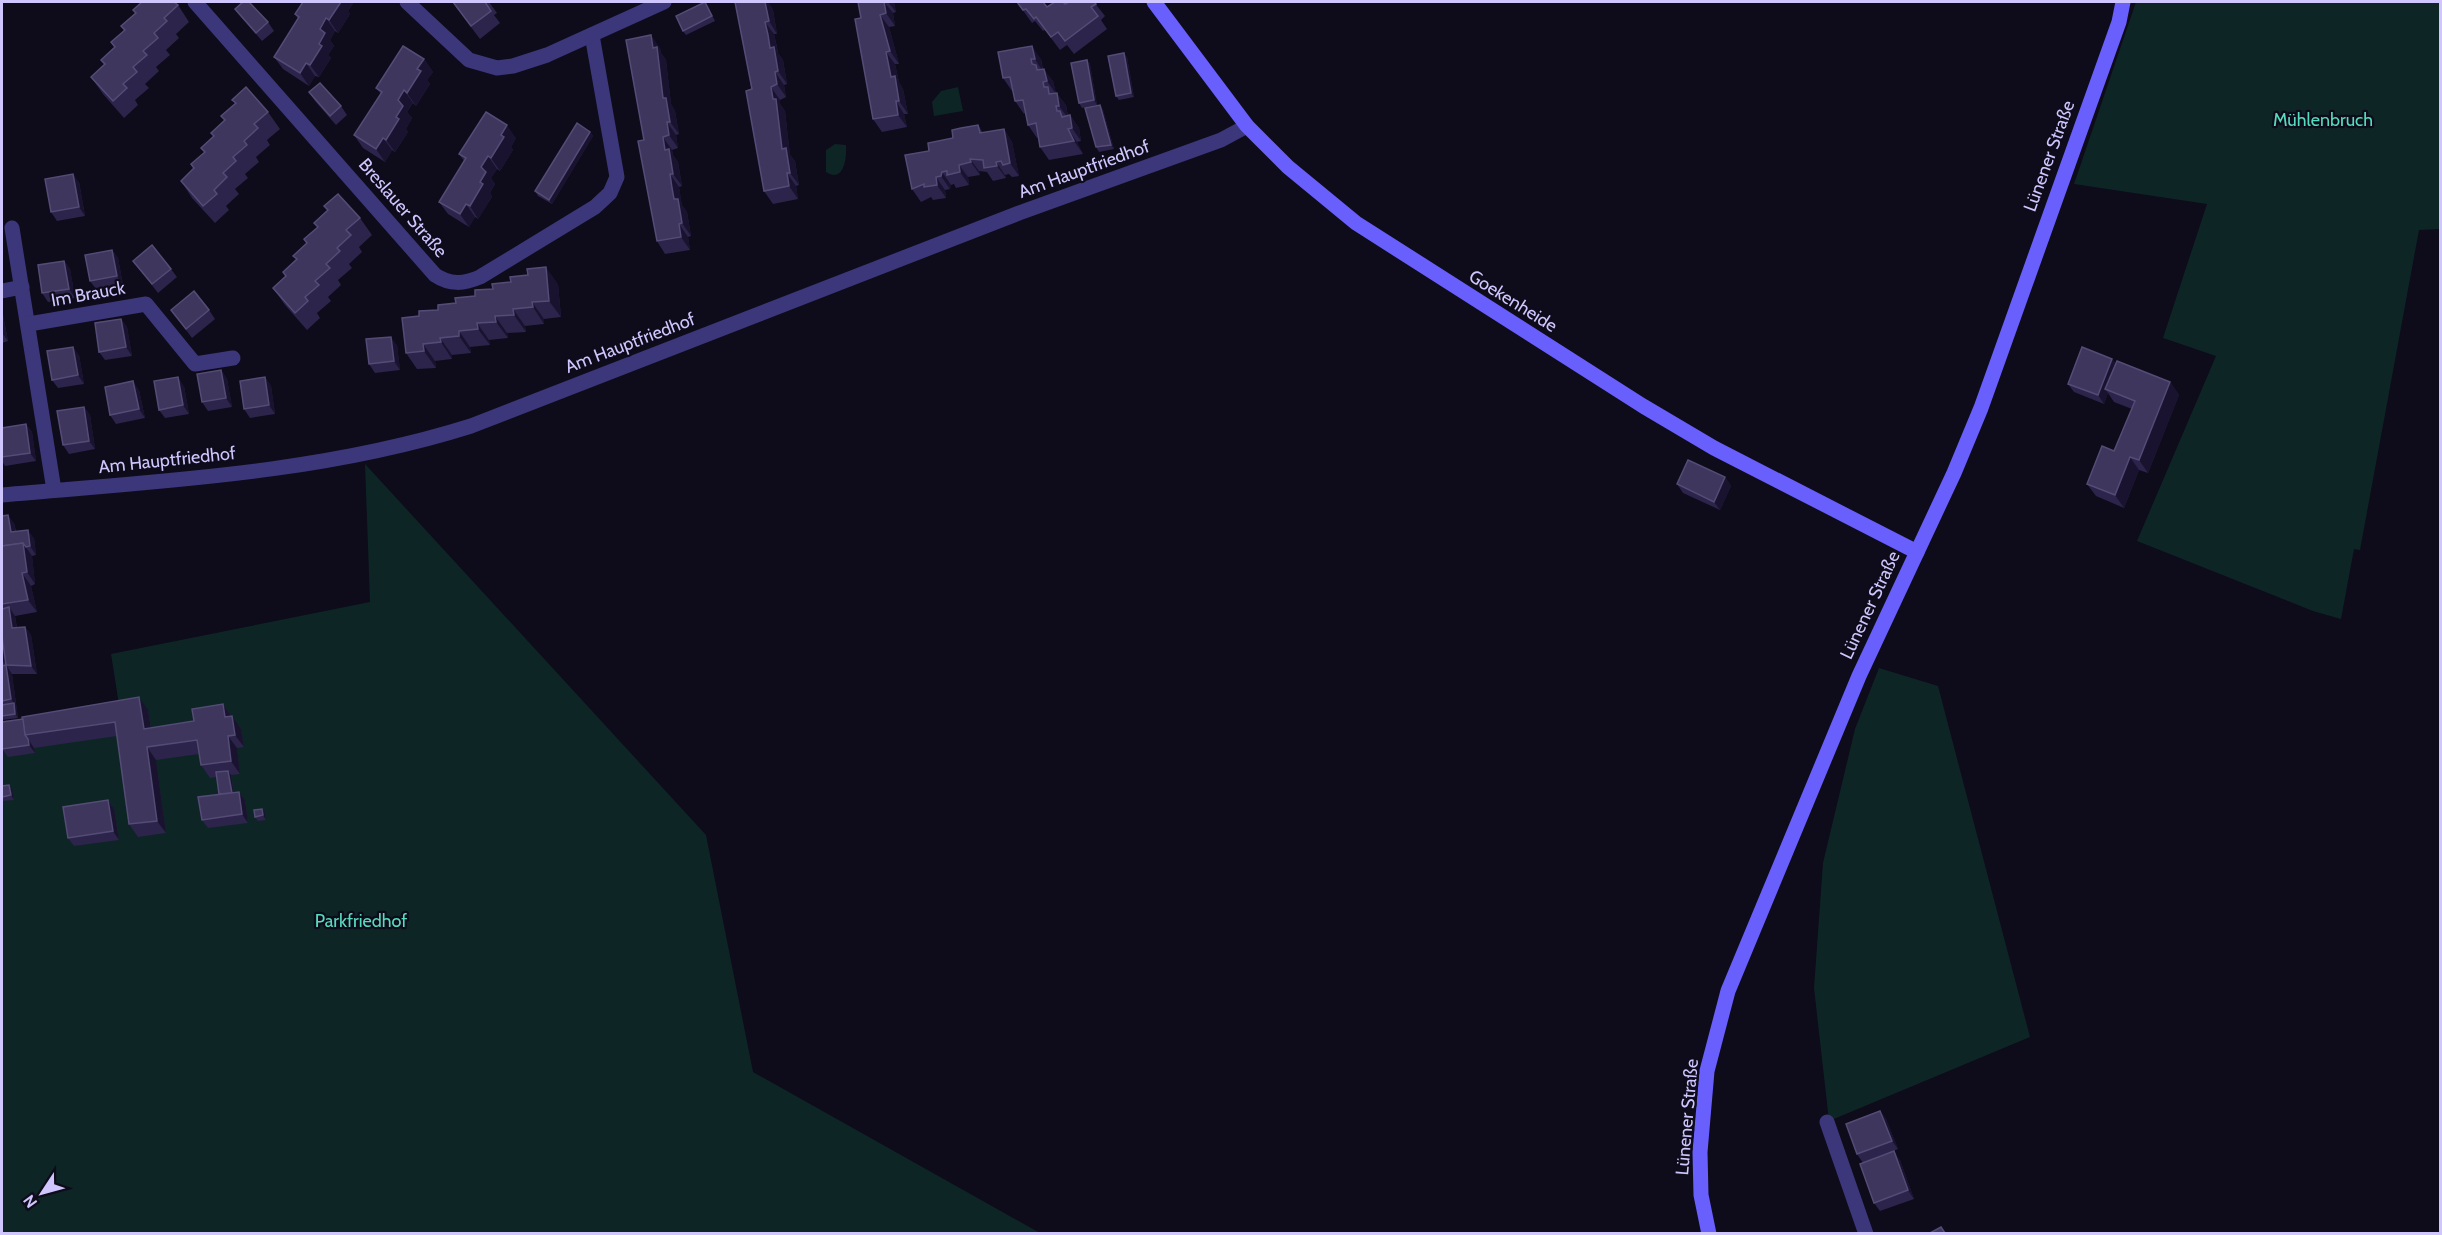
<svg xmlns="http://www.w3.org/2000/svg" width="2442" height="1235" font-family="Cabin,sans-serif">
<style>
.green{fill:#0e2525}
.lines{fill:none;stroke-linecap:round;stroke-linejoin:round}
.minor{stroke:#3b377a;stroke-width:15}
.secondary{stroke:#685ffd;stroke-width:15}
.wall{fill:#2c244a}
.shaded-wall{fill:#19132f}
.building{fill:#3e365d;stroke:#544c76;stroke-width:1.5}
.labels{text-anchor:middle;stroke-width:4.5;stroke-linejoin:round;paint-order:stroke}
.park-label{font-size:18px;fill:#55dcbe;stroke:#0e0b1b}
.street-label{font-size:18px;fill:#cfc6fe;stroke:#0e0b1b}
</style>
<rect width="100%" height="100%" fill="#0e0b1b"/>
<g class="green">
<polygon points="2136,2 2440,2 2440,229 2419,230 2360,550 2354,549 2341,619 2313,611 2137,541 2216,356 2163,338 2207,204 2074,184"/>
<polygon points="958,87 963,111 934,116 932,102 941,91"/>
<path d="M835 144 846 145C847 157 844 184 826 172V150Z"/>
<polygon points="365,464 706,835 753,1072 1040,1233 2,1234 2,729 120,711 111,654 370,602"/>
<polygon points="1879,668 1938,686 2030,1037 1829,1121 1814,988 1823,863 1855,729"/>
</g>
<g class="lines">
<g class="minor">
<path d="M195 2 435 275C450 285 464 284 480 277L595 207 610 193 617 177 592 35"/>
<polyline points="407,2 469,60 497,68 513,66 547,55 664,2"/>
<polyline points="12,228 54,490"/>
<polyline points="2,291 22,287"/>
<polyline points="29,324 146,304 195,364 233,358"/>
<path d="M2 495C158 481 319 474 471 426L1019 213 1221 140 1247 126"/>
<polyline points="1827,1122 1866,1234"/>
</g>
<g class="secondary">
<polyline points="1154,2 1247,126 1288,167 1356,223 1643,406 1714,448 1917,552"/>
<polyline points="1709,1234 1701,1195 1700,1152 1707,1071 1728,991 1859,676 1954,473 1981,408 2119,22 2123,2"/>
</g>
</g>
<g class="wall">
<polygon points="303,2 354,2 348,11 350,14 338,33 335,31 330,40 334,46 328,55 331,58 319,77 315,76 309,86 283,69 274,57 298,19 295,14"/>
<polygon points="452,2 489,2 497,13 494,15 500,23 480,39"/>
<polygon points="705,2 715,21 686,35 683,31"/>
<polygon points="735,2 768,2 773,10 777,34 774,34 777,47 778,53 783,60 787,84 784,85 786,97 780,100 780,104 785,111 790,155 795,161 799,185 796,186 798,199 773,204 764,191 752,89"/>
<polygon points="858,2 894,2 896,12 893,13 895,26 889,27 899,64 895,64 899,82 903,89 908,114 904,114 907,127 882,132 873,119 861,18"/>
<polygon points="1017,2 1047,7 1094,2 1105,16 1101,20 1107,29 1074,54 1067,45 1060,50 1045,30 1043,31 1035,21 1032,23"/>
<polygon points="178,5 189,22 176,34 179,38 166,50 170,55 156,67 159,71 145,84 149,88 135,100 138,105 124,118 103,94 91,77 104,65 101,60 115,47 111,42 124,31 121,26 135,13 133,10"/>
<polygon points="235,9 268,22 274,31 262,41 241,17"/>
<polygon points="660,48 661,53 666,60 671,104 675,111 679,134 676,135 678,148 672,150 673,155 678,162 682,186 679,187 681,201 682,205 687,212 691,236 688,237 690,250 665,254 657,241 644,140"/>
<polygon points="998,52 1041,59 1043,69 1053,81 1056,93 1066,105 1068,116 1070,115 1079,128 1081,141 1077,142 1083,154 1049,160 1040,147 1038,137 1037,138 1028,125 1025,113 1024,114 1015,101 1013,91 1012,91 1003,78"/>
<polygon points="1127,57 1134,97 1119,100 1116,96"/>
<polygon points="424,59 433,72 427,80 430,84 416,106 413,103 407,112 412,118 406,129 408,132 395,152 392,150 385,162 363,148 354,135 381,94 376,88"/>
<polygon points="1087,60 1090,64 1097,105 1082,108 1079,103"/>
<polygon points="309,92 341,106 347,115 336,125 315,101"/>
<polygon points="232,100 268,112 280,129 267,140 270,145 256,157 259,162 245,174 248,178 235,189 239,194 226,206 229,210 215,223 192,198 181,181 194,169 204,152 201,148 214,137 211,133 224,120 221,116 235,104"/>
<polygon points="1100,105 1103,110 1114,149 1099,152 1096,147"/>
<polygon points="978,125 983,133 1004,129 1012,142 1019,176 1012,177 1009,174 1005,175 1006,178 993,181 987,172 979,171 980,175 968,177 969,185 956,188 954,184 951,185 950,189 945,190 946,198 933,200 931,197 921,202 912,189 929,151"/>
<polygon points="590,132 593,136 552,204 538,196 535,191"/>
<polygon points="516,138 511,147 513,150 500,171 497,169 491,178 495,184 490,193 492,197 478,219 475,217 469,227 448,214 439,202 464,161 459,154"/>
<polygon points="79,182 85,216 57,221 51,212"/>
<polygon points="324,206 360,218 372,235 359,247 362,252 349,264 352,268 338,280 341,285 328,297 331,301 317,313 320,318 307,330 285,305 273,288 286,276 296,260 293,256 307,243 328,211"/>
<polygon points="112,250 118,258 123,285 96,289 90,281"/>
<polygon points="64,261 70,269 75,298 48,302 42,293"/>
<polygon points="133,261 171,269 177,277 158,293"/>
<polygon points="558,284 561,317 544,319 544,324 525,326 526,332 507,333 508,338 489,340 490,345 470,347 471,353 452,355 452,359 435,361 436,368 417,369 406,353 419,316 475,296"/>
<polygon points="2,310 8,341 2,343"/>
<polygon points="171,310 209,310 215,319 192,338"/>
<polygon points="121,319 127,327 132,356 105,360 99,352"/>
<polygon points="397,345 400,370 375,373 369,364"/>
<polygon points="79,355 84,384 58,388 52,380"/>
<polygon points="2112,359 2116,364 2170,382 2179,395 2148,473 2139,470 2124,508 2096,496 2087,484 2114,451 2132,409 2114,402 2108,393 2104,404 2074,392 2068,384"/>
<polygon points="221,370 227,379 232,407 208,411 202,402"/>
<polygon points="265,377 271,386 275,414 250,418 244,409"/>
<polygon points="184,386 189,414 165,418 159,410"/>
<polygon points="139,390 145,418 116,424 110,415"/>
<polygon points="84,407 90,415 95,449 69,454 63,445"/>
<polygon points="26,424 32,432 36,461 5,466 2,461 2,428"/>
<polygon points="1725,477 1731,486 1720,510 1683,493 1677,484"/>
<polygon points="2,516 14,523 16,531 34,538 36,555 32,556 35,584 31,586 37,612 15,616 17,628 25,627 31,635 37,674 12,674 18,718 2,720"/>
<polygon points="223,704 241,729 244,747 237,748 240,774 231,775 234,792 239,792 245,800 248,823 208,828 202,820 219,794 217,777 210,778 201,765 199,754 156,760 166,833 138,837 129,824 117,736 34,748 35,753 8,757 2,749 2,722 148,710 151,728 194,721"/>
<polygon points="9,785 12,789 14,800 2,801 2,786"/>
<polygon points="108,800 114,809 119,840 74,846 68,838"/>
<polygon points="262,809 265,813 266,820 258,821 255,817"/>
<polygon points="1880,1111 1886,1119 1898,1149 1867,1161 1900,1160 1914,1199 1880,1211 1874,1203 1863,1163 1857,1154"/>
</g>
<g class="shaded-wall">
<polygon points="340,2 354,2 348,11 350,14 338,33 329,20"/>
<polygon points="764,2 768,2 773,10 777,34 769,21"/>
<polygon points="884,2 893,13 895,26 886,13"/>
<polygon points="888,2 894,2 896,12"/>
<polygon points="880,15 889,27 899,64 890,51"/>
<polygon points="326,18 335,31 330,40 334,46 328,55 331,58 319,77 310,65 319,44 320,29"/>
<polygon points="765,22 774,34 778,53 783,60 787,84 778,71 770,48"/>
<polygon points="651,35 660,48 661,53 666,60 671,104 675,111 679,134 670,122 663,98"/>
<polygon points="1032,46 1041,59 1043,72 1035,59"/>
<polygon points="886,52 895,64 899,82 903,89 908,114 899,101 891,77"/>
<polygon points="1124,53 1127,57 1134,97 1131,93"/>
<polygon points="424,59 433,72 427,80 430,84 416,106 407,93 417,69"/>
<polygon points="1087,60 1090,64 1097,105 1094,100"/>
<polygon points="306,63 315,76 309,86 300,73"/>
<polygon points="1044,69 1053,81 1056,94 1047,81"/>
<polygon points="775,72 784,85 786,97 777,84"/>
<polygon points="771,87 780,100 780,104 785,111 790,155 795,161 799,185 790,173 782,149"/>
<polygon points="404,90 413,103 407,112 412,118 406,129 408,132 395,152 386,140 396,117 398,100"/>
<polygon points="1057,93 1066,105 1068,118 1059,106"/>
<polygon points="896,101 904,114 907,127 898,115"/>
<polygon points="1100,105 1103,110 1114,149 1111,145"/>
<polygon points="1070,115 1079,128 1081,141 1072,128"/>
<polygon points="667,122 676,135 678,148 669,135"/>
<polygon points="507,125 516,138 511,147 513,150 500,171 491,158 501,135"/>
<polygon points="1004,129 1012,142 1019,176 1010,163"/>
<polygon points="1068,129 1077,142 1083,154 1074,141"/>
<polygon points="590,132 593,136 552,204 549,200"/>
<polygon points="663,137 672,150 673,155 678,162 682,186 673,174 665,150"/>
<polygon points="383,138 392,150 385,162 376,149"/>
<polygon points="488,156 497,169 491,178 495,184 490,193 492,197 478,219 470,206 480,182 481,167"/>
<polygon points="970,159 979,171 980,175 971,162"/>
<polygon points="996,162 1005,175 1006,178 997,166"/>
<polygon points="959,165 968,177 969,185 960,172"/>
<polygon points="942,172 951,185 950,189 941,176"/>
<polygon points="787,173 796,186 798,199 789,186"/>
<polygon points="73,174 79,182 85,216 79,207"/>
<polygon points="670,174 679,187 682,205 687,212 691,236 682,223 674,199"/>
<polygon points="936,177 945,190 946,198 937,185"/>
<polygon points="466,204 475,217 469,227 460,214"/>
<polygon points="679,224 688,237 690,250 681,237"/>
<polygon points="112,250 118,258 123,285 117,276"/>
<polygon points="64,261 70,269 75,298 69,289"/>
<polygon points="546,267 558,284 561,317 549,301"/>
<polygon points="532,302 544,319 544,324 533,307"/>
<polygon points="513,309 525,326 526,332 514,315"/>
<polygon points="2,310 2,311 8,341 2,333"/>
<polygon points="495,316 507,333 508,338 496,322"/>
<polygon points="121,319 127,327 132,356 126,347"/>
<polygon points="477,323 489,340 490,345 478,329"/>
<polygon points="459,331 470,347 471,353 459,336"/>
<polygon points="391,337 397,345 400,370 394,361"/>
<polygon points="440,338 452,355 452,359 441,342"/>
<polygon points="423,344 435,361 436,368 424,351"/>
<polygon points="73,347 79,355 84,384 78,375"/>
<polygon points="2112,359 2118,367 2105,389 2108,393 2104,404 2098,395"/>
<polygon points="221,370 227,379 232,407 226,398"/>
<polygon points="178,377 184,386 189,414 183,405"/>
<polygon points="265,377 271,386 275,414 269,405"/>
<polygon points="133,381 139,390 145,418 139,409"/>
<polygon points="2170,382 2179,395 2148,473 2139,460"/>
<polygon points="84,407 90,415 95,449 89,441"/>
<polygon points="26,424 32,432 36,461 30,453"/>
<polygon points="2130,457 2139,470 2124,508 2115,495"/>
<polygon points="1725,477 1731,486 1720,510 1714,502"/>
<polygon points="8,515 14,523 17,541 11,532"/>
<polygon points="28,530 34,538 36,555 30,546"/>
<polygon points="23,543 32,556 35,584 27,572"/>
<polygon points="22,573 31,586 37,612 28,600"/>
<polygon points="9,607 15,616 18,637 12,628"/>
<polygon points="2,615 6,665 3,661 2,652"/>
<polygon points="25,627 31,635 37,674 31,666"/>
<polygon points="6,665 12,674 18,718 15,714 14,704 11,699"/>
<polygon points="139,697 148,710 153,742 144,729"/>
<polygon points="223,704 232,717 225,717"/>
<polygon points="232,716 241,729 244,747 235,735"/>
<polygon points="228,736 237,748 240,774 231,761"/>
<polygon points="28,739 34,748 35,753 29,745"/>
<polygon points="147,747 156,760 166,833 157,821"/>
<polygon points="228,771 231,775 235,801 232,797"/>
<polygon points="9,785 12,789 14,800 11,795"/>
<polygon points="239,792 245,800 248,823 242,814"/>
<polygon points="108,800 114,809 119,840 113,831"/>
<polygon points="262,809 265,813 266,820 263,815"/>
<polygon points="1880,1111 1886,1119 1898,1149 1892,1141"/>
<polygon points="1894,1151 1900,1160 1914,1199 1908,1190"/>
</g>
<g class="building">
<polygon points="142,2 174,2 178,5 164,18 167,21 154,33 158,38 143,51 147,55 133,67 137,72 123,84 127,88 113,101 91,77 105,64 101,60 115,47 111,42 125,30 121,26 136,13 133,10"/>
<polygon points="243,2 249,2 268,22 256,33 235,9"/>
<polygon points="303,2 341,2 329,20 326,18 320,29 325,33 319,44 322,46 310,65 306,63 300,73 274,57 299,17 295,14"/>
<polygon points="453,2 486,2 485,2 491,11 471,26"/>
<polygon points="705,2 712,16 683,31 676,16"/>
<polygon points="735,2 765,2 769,21 765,22 768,35 770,48 774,47 778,71 775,72 777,84 771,87 773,99 776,99 782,149 786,148 790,173 787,173 789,186 764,191 746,91 752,89"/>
<polygon points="858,2 884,2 886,13 880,15 890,51 886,52 891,77 895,76 899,101 896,101 898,115 873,119 855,19 861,18"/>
<polygon points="1017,2 1043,2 1047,7 1055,2 1063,2 1065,4 1069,2 1094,2 1096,4 1091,7 1098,16 1065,41 1058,32 1051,37 1036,17 1034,19 1026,9 1023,10"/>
<polygon points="651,35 653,48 657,47 663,98 666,98 670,122 667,122 669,135 663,137 665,150 669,149 673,174 670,174 672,188 674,199 678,199 682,223 679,224 681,237 657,241 638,141 644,140 626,40"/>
<polygon points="403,46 424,59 417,69 421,71 407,93 404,90 398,100 403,106 396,117 399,119 386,140 383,138 376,149 354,135 382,92 376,88"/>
<polygon points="1032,46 1035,59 1031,59 1032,64 1036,65 1037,70 1044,69 1047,81 1043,82 1044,87 1048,87 1049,94 1057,93 1059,106 1056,106 1057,111 1060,111 1062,117 1070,115 1072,128 1068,129 1074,141 1040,147 1036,123 1028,125 1023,100 1015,101 1010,77 1003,78 998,52"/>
<polygon points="1124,53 1131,93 1116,96 1108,56"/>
<polygon points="1087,60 1094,100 1079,103 1071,63"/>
<polygon points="320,83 341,106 330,116 309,92"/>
<polygon points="246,87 268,112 254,124 258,128 244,141 247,145 233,157 236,161 223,173 227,177 214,190 217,194 203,206 181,181 194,168 191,164 205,152 201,148 214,136 211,133 225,120 221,116 236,103 232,100"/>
<polygon points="1100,105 1111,145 1096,147 1085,108"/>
<polygon points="486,112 507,125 501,135 504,137 491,158 488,156 481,167 486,172 480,182 483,184 470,206 466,204 460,214 439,202 466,158 459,154"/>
<polygon points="577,123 590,132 549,200 535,191"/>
<polygon points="978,125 980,133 1004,129 1010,163 1003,165 1001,161 996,162 997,166 984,168 983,160 970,159 971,162 959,165 960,172 947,175 947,171 942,172 941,176 936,177 937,185 924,187 924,184 912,189 905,155 929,151 928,143 953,138 952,130 961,128"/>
<polygon points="73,174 79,207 51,212 45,179"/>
<polygon points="338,194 360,218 346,230 351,235 337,248 340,251 326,264 330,268 315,281 319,285 305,297 308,301 295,313 273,288 286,276 283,272 297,259 293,256 307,243 304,239 318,227 314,223 328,210 324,206"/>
<polygon points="152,245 171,269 152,284 133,261"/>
<polygon points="112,250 117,276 90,281 85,255"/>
<polygon points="64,261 69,289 42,293 38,265"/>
<polygon points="546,267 549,301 532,302 533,307 513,309 514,315 495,316 496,322 477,323 478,329 459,331 459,336 440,338 441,342 423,344 424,351 406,353 402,318 419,316 419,311 438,310 438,305 456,303 455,298 475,296 475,290 493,289 492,284 511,282 510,277 528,275 527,269"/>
<polygon points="194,291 209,310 186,329 171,310"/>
<polygon points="121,319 126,347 99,352 95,323"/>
<polygon points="391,337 394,361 369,364 366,339"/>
<polygon points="73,347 78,375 52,380 47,351"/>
<polygon points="2082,347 2112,359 2098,395 2068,384"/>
<polygon points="2117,361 2170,382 2139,460 2130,457 2115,495 2087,484 2102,446 2114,451 2135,401 2105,389"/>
<polygon points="221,370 226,398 202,402 197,374"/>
<polygon points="178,377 183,405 159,410 154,381"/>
<polygon points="265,377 269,405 244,409 240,381"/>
<polygon points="133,381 139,409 110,415 105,387"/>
<polygon points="84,407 89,441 63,445 57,411"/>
<polygon points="26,424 30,453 2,457 2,428"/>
<polygon points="1688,460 1725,477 1714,502 1677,484"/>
<polygon points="8,515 11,532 28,530 30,546 26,547 23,543 2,546 2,516"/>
<polygon points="23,543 27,572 22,573 28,600 2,604 2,546"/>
<polygon points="9,607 12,628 25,627 31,666 6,665 2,636 2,609"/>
<polygon points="6,665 11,699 2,701 2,666"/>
<polygon points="139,697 144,729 194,721 192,709 223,704 225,717 232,716 235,735 228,736 231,761 201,765 197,740 147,747 157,821 129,824 115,722 25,735 22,717"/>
<polygon points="14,703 15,714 2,716 2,705"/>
<polygon points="23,719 25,735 28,739 29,745 2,749 2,722"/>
<polygon points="228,771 232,793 219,794 216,772"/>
<polygon points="9,785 11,795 2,797 2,786"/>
<polygon points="239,792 242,814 202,820 198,797"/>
<polygon points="108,800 113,831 68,838 63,807"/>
<polygon points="262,809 263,815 255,817 254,810"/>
<polygon points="1880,1111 1892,1141 1857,1154 1846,1124"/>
<polygon points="1894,1151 1908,1190 1874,1203 1860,1164"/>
<polygon points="1941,1227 1945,1233 1930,1233"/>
</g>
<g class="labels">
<g class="park-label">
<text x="2323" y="126">Mühlenbruch</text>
<text x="361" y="927">Parkfriedhof</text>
</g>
<g class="street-label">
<text transform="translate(2049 156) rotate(-70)" y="6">Lünener Straße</text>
<text transform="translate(1084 169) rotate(-20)" y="6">Am Hauptfriedhof</text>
<text transform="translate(403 208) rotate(49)" y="6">Breslauer Straße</text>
<text transform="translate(88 294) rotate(-10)" y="6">Im Brauck</text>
<text transform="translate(1513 301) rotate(32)" y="6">Goekenheide</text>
<text transform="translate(630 343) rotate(-21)" y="6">Am Hauptfriedhof</text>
<text transform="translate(167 460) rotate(-6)" y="6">Am Hauptfriedhof</text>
<text transform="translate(1870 605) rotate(-65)" y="6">Lünener Straße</text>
<text transform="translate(1687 1117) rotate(-85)" y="6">Lünener Straße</text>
</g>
</g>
<rect width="2442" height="1235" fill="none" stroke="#cfc6fe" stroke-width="6"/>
<g transform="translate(42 1193) rotate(234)" stroke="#0e0b1b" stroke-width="4.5" paint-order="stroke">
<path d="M0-4.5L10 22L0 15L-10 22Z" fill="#cfc6fe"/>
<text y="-9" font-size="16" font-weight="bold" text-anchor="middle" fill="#cfc6fe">N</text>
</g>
</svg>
